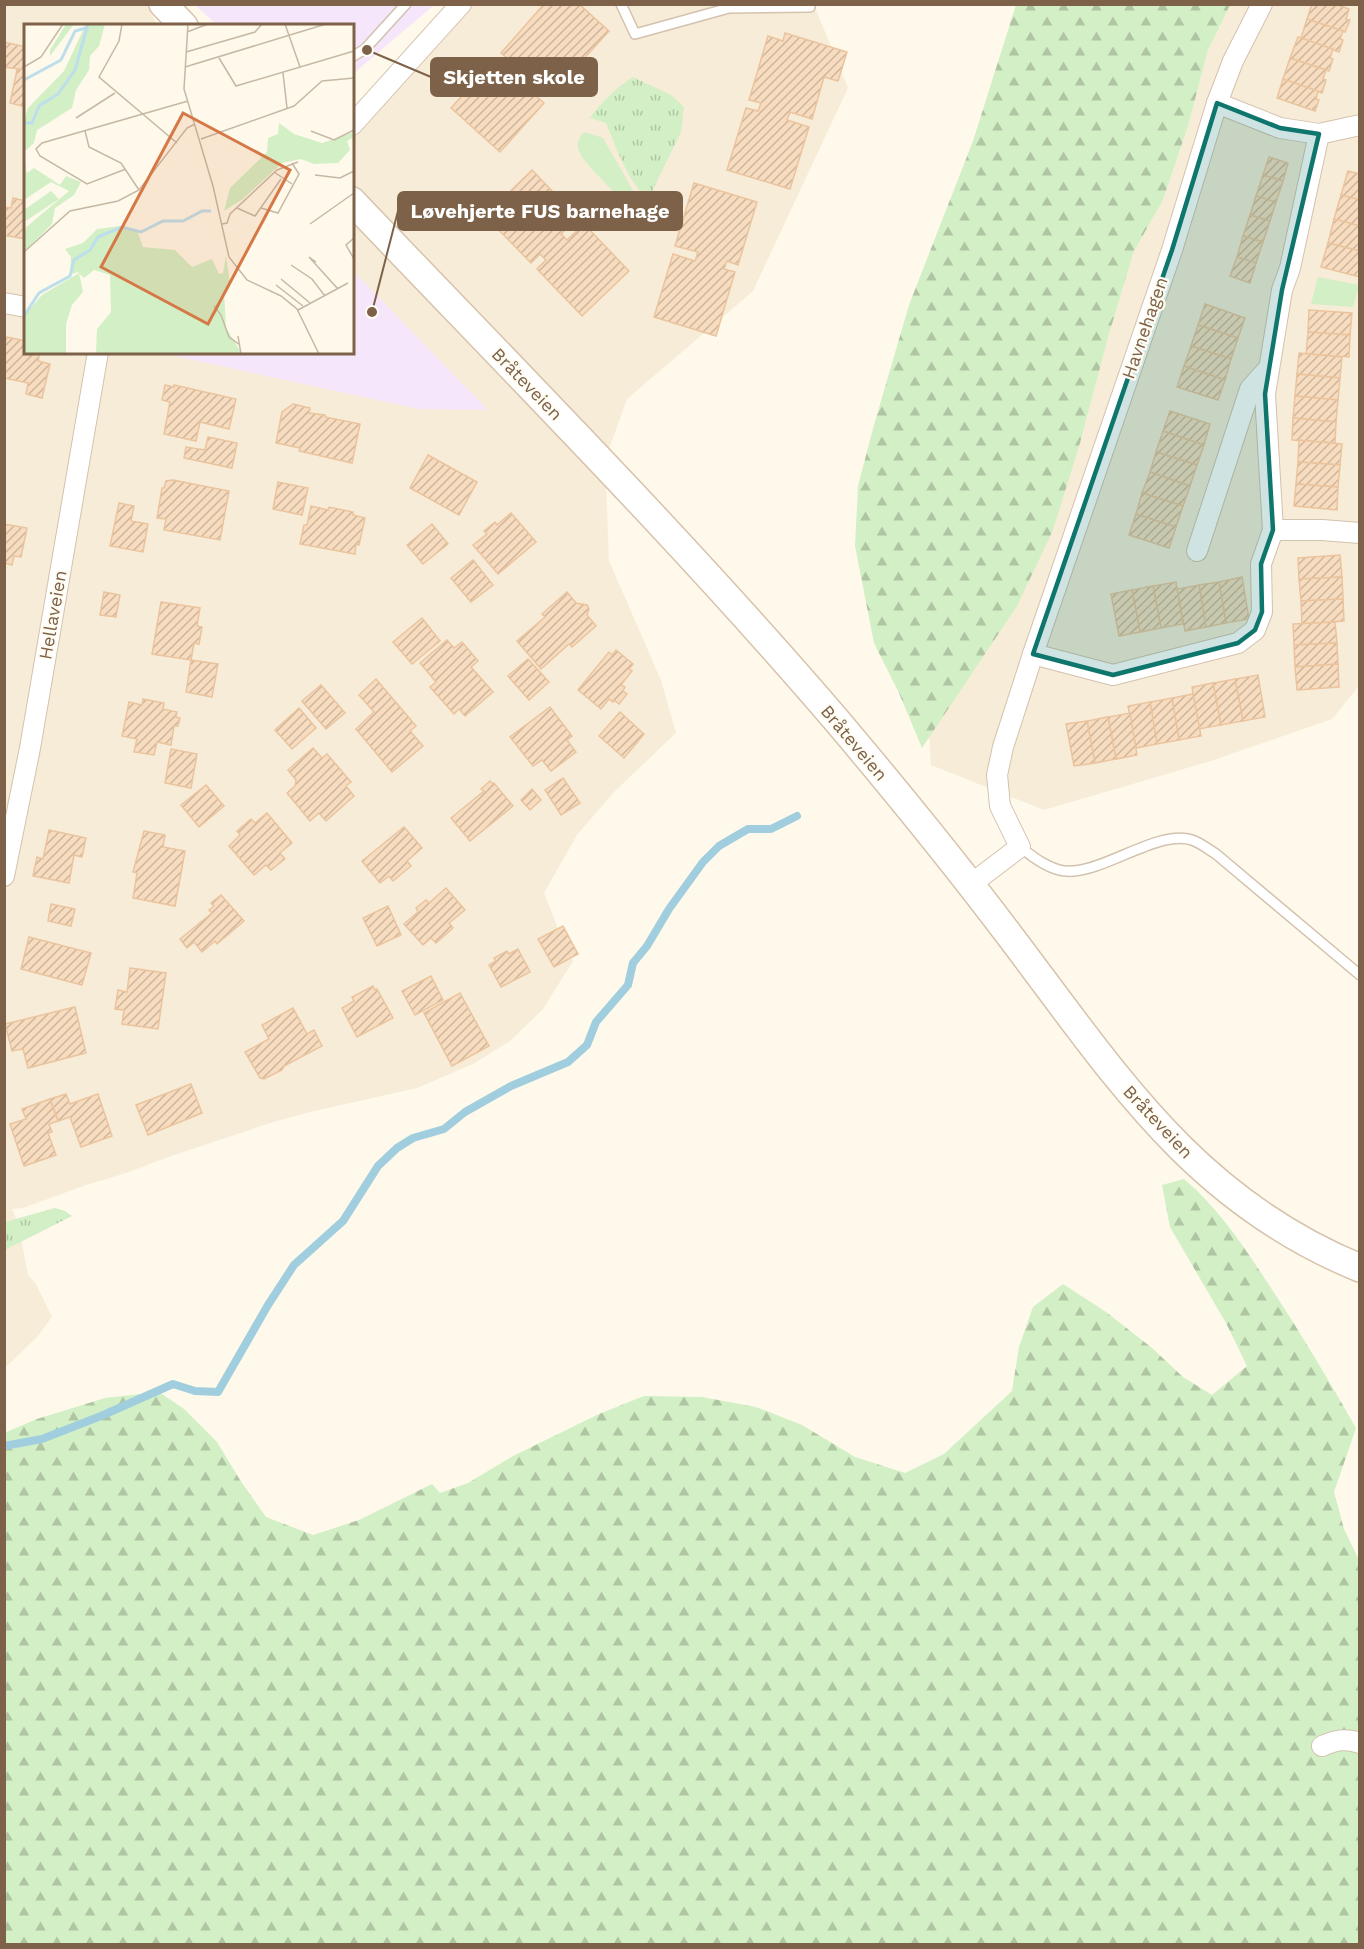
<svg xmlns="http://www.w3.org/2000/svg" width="1364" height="1949" font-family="'Work Sans',sans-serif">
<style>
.residential{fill:#f7ecd8}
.education{fill:#f6e6fb}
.grass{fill:url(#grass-tufts)}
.forest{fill:url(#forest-firs)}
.park{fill:#d2efc6}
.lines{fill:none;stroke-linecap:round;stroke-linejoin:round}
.stream{stroke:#a1cede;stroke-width:8}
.building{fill:url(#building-hatch);stroke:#ebc49d;stroke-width:1.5}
.service-casing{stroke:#d3c2ae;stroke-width:12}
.minor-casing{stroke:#d3c2ae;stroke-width:22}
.secondary-casing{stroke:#d7c3ab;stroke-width:30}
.service{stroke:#fff;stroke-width:9}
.minor{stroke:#fff;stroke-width:20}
.secondary{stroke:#fff;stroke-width:27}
.marked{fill:#0f766e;fill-opacity:0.2;stroke:#0f766e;stroke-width:4.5;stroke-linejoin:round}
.labels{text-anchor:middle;stroke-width:4.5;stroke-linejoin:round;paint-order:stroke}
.street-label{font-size:18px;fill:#7d6249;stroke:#fffcf3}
.inset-river{fill:none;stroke:#bcdfeb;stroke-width:3}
.inset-road{fill:none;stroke:#c6b8a5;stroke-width:1.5}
.view{fill:#d67846;fill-opacity:0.15;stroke:#d67846;stroke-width:3}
.inset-edge{fill:none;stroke:#7d6249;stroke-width:3}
.leader{fill:none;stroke:#7d6249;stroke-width:2}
.callout-dot{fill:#7d6249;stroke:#fffcf3;stroke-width:2}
.callout{fill:#7d6249;stroke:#7d6249;stroke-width:2}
.callout-label{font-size:20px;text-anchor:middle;font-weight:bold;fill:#fff}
</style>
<defs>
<pattern id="grass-tufts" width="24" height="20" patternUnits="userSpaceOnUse" patternTransform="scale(1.5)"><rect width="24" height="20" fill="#d2efc6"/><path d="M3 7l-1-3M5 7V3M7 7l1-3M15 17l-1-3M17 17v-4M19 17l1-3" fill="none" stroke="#b0c5a3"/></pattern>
<pattern id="forest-firs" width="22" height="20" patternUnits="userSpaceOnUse" patternTransform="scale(1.5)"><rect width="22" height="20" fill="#d2efc6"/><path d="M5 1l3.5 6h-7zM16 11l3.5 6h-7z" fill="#b0c5a3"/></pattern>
<pattern id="building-hatch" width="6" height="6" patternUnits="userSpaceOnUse" patternTransform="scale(1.5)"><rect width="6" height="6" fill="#f7dcbf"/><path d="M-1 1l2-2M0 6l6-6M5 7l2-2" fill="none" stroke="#cdb69d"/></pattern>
</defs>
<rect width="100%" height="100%" fill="#fef9ea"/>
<g class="residential">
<polygon points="5,5 147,5 157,25 26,26 26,352 352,352 353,125 469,5 814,5 848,88 753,291 627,399 605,460 609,561 661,680 676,733 614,792 577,835 544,893 559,931 573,961 543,1009 510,1041 475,1063 417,1088 310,1112 270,1123 171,1156 126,1173 86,1185 23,1208 12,1209 18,1223 28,1275 36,1284 52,1317 37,1337 5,1368"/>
<polygon points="1230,5 1359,5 1359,686 1332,719 1211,761 1044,810 931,765 929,736 940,718 1080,443 1109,334 1134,251 1163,200 1188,126 1208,50"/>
</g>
<g class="education">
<polygon points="195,5 434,5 353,74 352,26 217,25"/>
<polygon points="353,271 488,410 419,409 161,353 352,352"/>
</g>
<g class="grass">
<path d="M633 77 671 95 684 107 681 132 648 200C627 179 617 150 606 123L590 118C602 101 615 89 633 77Z"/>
<polygon points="55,1208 65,1211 72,1216 5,1250 5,1222"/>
</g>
<g class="forest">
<polygon points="1016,5 1230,5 1208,50 1188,126 1163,200 1134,251 1109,334 1080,443 1053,530 1017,606 922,748 899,693 874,643 855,546 858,486 874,425 909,305 973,141"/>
<path d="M1184 1179C1217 1207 1241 1242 1265 1279 1297 1327 1327 1377 1356 1428L1334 1492 1344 1529 1359 1560V1944H5L4 1433 37 1419 105 1398 159 1392 184 1409 217 1442 240 1480 266 1517 313 1535 359 1520 432 1484 440 1493 468 1483 513 1456 599 1414 644 1396 702 1397 756 1407 802 1425 855 1457 905 1473 944 1454 1012 1391 1019 1347 1033 1307 1063 1284 1106 1312 1152 1348 1183 1377 1212 1395 1247 1366 1226 1323 1170 1227 1162 1185Z"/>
</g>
<g class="park">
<path d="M585 132 603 138 636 196 621 199C612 189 584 163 580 153 576 145 578 137 585 132Z"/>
<polygon points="1318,277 1359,285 1353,307 1311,304"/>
</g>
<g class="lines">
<polyline class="stream" points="4,1446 42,1439 101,1416 173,1384 195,1391 218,1392 268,1305 294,1265 343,1221 378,1166 397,1148 413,1138 444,1129 465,1112 511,1086 568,1062 587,1045 596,1022 628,985 633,963 647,946 669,909 703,862 719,846 748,829 771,829 797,816"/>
</g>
<g class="building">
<polygon points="544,4 579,4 609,31 550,96 529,78 524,85 544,103 500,152 451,108 495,59 502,65 508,59 501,53"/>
<polygon points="1312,4 1335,4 1349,9 1346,19 1350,20 1345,32 1307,19"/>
<polygon points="1307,19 1343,31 1340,39 1343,40 1339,52 1301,38"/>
<polygon points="785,33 847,52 838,81 824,77 812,119 790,112 787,120 809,127 790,189 727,170 746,108 758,111 761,103 749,100 768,36 783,41"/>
<polygon points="1298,37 1333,49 1330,58 1333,59 1329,71 1290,58"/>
<polygon points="4,42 26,47 26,70 4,67"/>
<polygon points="1290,58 1326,70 1323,79 1326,80 1322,93 1283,79"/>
<polygon points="22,69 26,70 26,107 10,103 17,70"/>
<polygon points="1283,79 1318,91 1316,99 1319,100 1315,111 1277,98"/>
<polygon points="1269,157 1288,163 1283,181 1263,175"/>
<polygon points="532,170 578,218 561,234 567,240 584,224 629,271 582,316 537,269 546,260 540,254 531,263 485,216"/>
<polygon points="1348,171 1360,174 1360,200 1341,195"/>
<polygon points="1263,175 1283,181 1276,202 1256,196"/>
<polygon points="694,183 757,202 738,265 727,261 724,269 735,272 716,336 654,317 673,254 695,261 698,252 675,246"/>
<polygon points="1341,195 1360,200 1360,226 1334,219"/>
<polygon points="1256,196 1276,202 1270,221 1250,215"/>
<polygon points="13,198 26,201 26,239 4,235 4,207 11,208"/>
<polygon points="1250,215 1270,221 1263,242 1243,236"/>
<polygon points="1334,219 1360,226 1360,251 1328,243"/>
<polygon points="1243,236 1263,242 1256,263 1237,257"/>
<polygon points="1328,243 1360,251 1360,277 1321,267"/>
<polygon points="1237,257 1256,263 1250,283 1230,276"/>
<polygon points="1205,304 1245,318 1238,338 1198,325"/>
<polygon points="1309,310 1352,313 1350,335 1308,332"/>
<polygon points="1198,325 1238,338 1231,359 1191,346"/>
<polygon points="1308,332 1350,335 1349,357 1306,354"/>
<polygon points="7,337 26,341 26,352 40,352 38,361 50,364 42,398 26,394 28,383 4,378 4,347"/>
<polygon points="1191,346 1231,359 1225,380 1184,366"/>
<polygon points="1299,353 1342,357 1340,378 1297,374"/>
<polygon points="1184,366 1225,380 1218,400 1177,387"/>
<polygon points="1297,374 1340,378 1338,400 1295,396"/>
<polygon points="165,385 174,387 174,385 236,399 229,429 200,422 196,441 164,434 170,402 162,400"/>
<polygon points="1295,396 1338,400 1336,422 1293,418"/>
<polygon points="293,404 310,408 309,413 325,415 325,417 360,424 352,463 299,451 300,448 276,443 282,412"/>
<polygon points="1170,411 1210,424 1204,445 1163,431"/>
<polygon points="1293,418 1336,422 1335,443 1292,440"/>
<polygon points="1163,431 1204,445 1197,465 1156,452"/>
<polygon points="208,437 237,443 232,468 184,458 186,447 205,450"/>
<polygon points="1299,440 1342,444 1340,465 1298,462"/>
<polygon points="1156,452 1197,465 1190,486 1150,472"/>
<polygon points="428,455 477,482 459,515 410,488"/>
<polygon points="1298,462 1340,465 1338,487 1296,484"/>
<polygon points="1150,472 1190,486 1183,506 1142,493"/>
<polygon points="173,480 229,491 220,540 164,530 166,519 157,518 162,488 164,488 166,481"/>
<polygon points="278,482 308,488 302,515 273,509"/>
<polygon points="1296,484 1338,487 1337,510 1294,506"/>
<polygon points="1142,493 1183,506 1176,527 1136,514"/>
<polygon points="119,503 134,506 131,521 148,524 143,552 110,546"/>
<polygon points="311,506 328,510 329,507 353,512 353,515 365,518 359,545 356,544 355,554 300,544 304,525 307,525"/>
<polygon points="511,513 536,542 498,574 473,545 487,534 484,531 495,522 497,525"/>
<polygon points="1136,514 1176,527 1169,548 1129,535"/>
<polygon points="4,524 27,528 21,557 14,556 12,565 4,563"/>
<polygon points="432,524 448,544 423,564 407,545"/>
<polygon points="1340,555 1342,577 1299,579 1298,558"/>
<polygon points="473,560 493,585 471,602 451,578"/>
<polygon points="1242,577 1249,619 1226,623 1219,582"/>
<polygon points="1342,577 1343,599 1301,601 1299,579"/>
<polygon points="1176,582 1183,624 1161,628 1153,586"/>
<polygon points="1219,582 1226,623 1206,627 1199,585"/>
<polygon points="1199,585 1206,627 1185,631 1177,589"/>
<polygon points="1153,586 1161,628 1140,632 1132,590"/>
<polygon points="1132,590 1140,632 1119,636 1111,594"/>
<polygon points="104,592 120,595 116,617 100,615"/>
<polygon points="567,592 576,603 587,605 589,609 587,615 596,626 572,647 569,644 541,669 517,641 545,617 542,614"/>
<polygon points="1343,599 1344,621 1302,624 1301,601"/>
<polygon points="161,602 200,608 197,626 202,627 199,644 194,643 191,660 152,654"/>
<polygon points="422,618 440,641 412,664 393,642"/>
<polygon points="1335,622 1337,643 1294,645 1293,624"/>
<polygon points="447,640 454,648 462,642 478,661 471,667 493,692 465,716 459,709 454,714 430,687 436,682 420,663"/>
<polygon points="1337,643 1338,664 1295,667 1294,645"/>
<polygon points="616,650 633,664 629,669 632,671 621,685 625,687 623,691 627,694 619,704 614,700 613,702 609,699 601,709 578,690 609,652 612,655"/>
<polygon points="528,659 549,682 529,700 508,676"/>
<polygon points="191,660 218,664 212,697 186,692"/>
<polygon points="1338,664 1339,687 1297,690 1295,667"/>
<polygon points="1258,675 1265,717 1243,721 1235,679"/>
<polygon points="376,679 416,726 410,731 423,746 392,772 356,729 374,712 359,695"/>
<polygon points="1235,679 1243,721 1221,725 1213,683"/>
<polygon points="1213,683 1221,725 1199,729 1192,687"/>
<polygon points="321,685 345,713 326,729 302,701"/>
<polygon points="1193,694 1201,736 1179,740 1172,698"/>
<polygon points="1172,698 1179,740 1157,744 1150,702"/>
<polygon points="143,699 164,703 163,709 177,712 176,717 180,718 178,726 174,726 171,745 157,742 154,755 134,752 137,739 122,736 129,702 142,705"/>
<polygon points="1150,702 1157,744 1136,748 1128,706"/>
<polygon points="550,707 572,736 567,740 576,752 551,771 542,760 533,766 510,737"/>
<polygon points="299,708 316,728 292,749 275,730"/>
<polygon points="620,712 644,734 624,758 599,736"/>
<polygon points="1130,713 1137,755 1116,759 1108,717"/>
<polygon points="1108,717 1116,759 1095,763 1087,721"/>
<polygon points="1087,721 1095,763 1074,766 1066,724"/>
<polygon points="313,748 322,758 327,754 351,782 346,786 354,796 326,821 319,813 310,821 287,793 295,786 296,780 288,770"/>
<polygon points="171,749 197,754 191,788 165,783"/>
<polygon points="563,778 580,803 561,815 545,790"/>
<polygon points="490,781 493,784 494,783 513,806 470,841 451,818 484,791 481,789"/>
<polygon points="206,785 224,806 199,827 181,805"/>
<polygon points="532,789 541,800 530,810 521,800"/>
<polygon points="267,813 292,843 280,853 285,859 271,870 266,865 254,875 229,846 240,835 237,831 251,819 255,823"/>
<polygon points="404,827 422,848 407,861 411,866 393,881 389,876 380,883 362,861"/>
<polygon points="49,830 86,838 82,857 74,855 69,883 33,876 37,857 43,859"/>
<polygon points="144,831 165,835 163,847 185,851 175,906 133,898 137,873 133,872"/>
<polygon points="446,888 465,910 449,923 453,928 436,943 431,938 423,945 404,924 418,912 416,908 426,900 429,903"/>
<polygon points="221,895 244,921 217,944 215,941 202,952 194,942 187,948 180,939 212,913 209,910 214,906 211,903"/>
<polygon points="51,904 75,909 71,926 48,921"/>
<polygon points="388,906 401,935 377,946 363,918"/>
<polygon points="563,926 578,954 554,967 538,939"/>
<polygon points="29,937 91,953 82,985 21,969"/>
<polygon points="518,949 530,972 501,987 489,965 496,961 494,958 507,951 509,954"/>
<polygon points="130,968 166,973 158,1029 122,1024 124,1010 115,1009 118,990 127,992"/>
<polygon points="431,976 443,1000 415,1015 402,991"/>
<polygon points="373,986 375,990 377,989 393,1018 357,1037 342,1008 354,1001 352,997"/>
<polygon points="460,993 489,1046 452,1066 424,1013"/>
<polygon points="75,1007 86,1053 28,1068 23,1049 12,1051 5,1024"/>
<polygon points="293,1008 307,1034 314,1030 322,1046 284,1066 282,1070 264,1079 260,1078 245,1052 269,1039 262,1025"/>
<polygon points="191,1084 202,1113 148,1135 136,1105"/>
<polygon points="66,1094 70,1104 98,1094 112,1136 81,1147 70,1117 58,1121 50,1099"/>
<polygon points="50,1099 58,1121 49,1124 52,1132 48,1133 56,1155 24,1166 10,1124 26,1119 22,1109"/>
</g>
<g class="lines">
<defs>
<g id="service">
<polyline points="621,4 635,34 729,8 810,7"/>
<polyline points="352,57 365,49 406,4"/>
<path d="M1020 847C1032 856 1044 866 1059 870 1095 880 1156 828 1192 840 1201 843 1209 850 1216 854L1360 975"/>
</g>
<g id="minor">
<polyline points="1217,103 1280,128 1319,134 1360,125"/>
<polyline points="352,125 461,4"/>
<polyline points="4,303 26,307"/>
<polyline points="1273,530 1322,530 1360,533"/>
<polyline points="1197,551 1250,389 1268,369"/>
<polyline points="1033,654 1113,675 1238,643 1255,630 1262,612 1261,564 1273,530 1265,394 1282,290 1290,268 1319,134"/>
<polyline points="4,876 30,748 98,352"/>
<polyline points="970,885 1020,847 1000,806 997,775 1003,747 1033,654 1172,250 1217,103 1233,61 1262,4"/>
<path d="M1322 1746C1336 1740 1345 1738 1360 1743"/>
</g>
<g id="secondary">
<polyline points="163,4 184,26"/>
<path d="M352 201C516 373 684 542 838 722 897 792 955 863 1010 936 1114 1073 1193 1200 1360 1268"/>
</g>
</defs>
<use href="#service" class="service-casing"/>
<use href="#minor" class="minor-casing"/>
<use href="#secondary" class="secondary-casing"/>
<use href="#service" class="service"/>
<use href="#minor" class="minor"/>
<use href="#secondary" class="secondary"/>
</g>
<path class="marked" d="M1217 103 1280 128 1319 134 1282 290 1265 394 1273 530 1261 564 1262 612 1255 630 1238 643 1113 675 1033 654 1172 250Z"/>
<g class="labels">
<g class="street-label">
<text transform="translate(1145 328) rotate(-71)" y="6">Havnehagen</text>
<text transform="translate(527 384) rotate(46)" y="6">Bråteveien</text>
<text transform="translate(53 615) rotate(-80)" y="6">Hellaveien</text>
<text transform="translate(854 743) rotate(50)" y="6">Bråteveien</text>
<text transform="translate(1158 1122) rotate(47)" y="6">Bråteveien</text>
</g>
</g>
<g transform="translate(24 24)">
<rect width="330" height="330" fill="#fef9ea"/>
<path d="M55 249 59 268 48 281 42 300V330H0L1 291 18 271Z" fill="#d2efc6"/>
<path d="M42 0H50L26 32V26ZM62 0H81L75 22 66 32 65 46 52 66 48 84 13 106 10 119 0 128V96L4 84 40 47ZM255 99 270 110 298 119 330 108V113L323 117 326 126 314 139 290 140 277 135 258 139 219 175 200 187 206 164 243 128 244 114 254 110ZM0 135 3 149 10 144 36 161 42 152 57 158 50 171 31 184 28 200 0 228V205L45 167 27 158 0 176ZM96 202 113 206 119 223 151 226 168 243 188 235 195 250 199 249 202 232 206 259 200 266 202 304 218 330H72L73 305 87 288 86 251 70 246 60 254 54 248 46 251 47 233 41 225 59 219 73 205Z" fill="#d2efc6"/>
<path d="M27 167 35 175 0 198V186Z" fill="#d2efc6"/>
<path class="inset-river" d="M0 56 37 36 51 7 62 4M0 99H8L15 82 34 70 51 46 64 0M0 292 15 269 46 252 50 236 66 226 74 213 98 203 117 208 139 197H159L178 187H187"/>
<path class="inset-road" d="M98 0 95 17 75 53 153 119M164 0 160 65 189 162 205 233 223 256 257 272 273 285 295 330M261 0 276 43M163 8 184 0M162 28 231 8 238 0M195 34 212 62 330 27M0 43 17 33 39 0M161 43 302 0M259 49 263 84M52 94 91 69M61 107 65 123 97 139 115 166M287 107 310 116 330 106M177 115 270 82 298 57 330 54M102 145 63 160 16 132 12 125 18 119 164 77M250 148 268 160M291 151 316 154 330 147M213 184 231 192 257 155M237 184 254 189 275 150 268 139M198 200 203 199 206 190 253 146 274 138M286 200 330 169M330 214 322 221 330 235M0 228 46 187 94 177 115 166 163 104 171 100M292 238 285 233 314 265M267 241 288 255 301 272M257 255 286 279M252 261 279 282M190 282 197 291 205 313 216 321M274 286 324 259M214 312 217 330"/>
<path class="view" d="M159 89 266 146 184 300 77 243Z"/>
<rect width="330" height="330" class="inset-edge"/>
</g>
<path class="leader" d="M367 50L431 77M372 312L398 211"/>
<g class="callout-dot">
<circle cx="367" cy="50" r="6"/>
<circle cx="372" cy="312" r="6"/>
</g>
<g class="callout">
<rect x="431" y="58" width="166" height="38" rx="6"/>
<rect x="398" y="192" width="284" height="38" rx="6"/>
</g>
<g class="callout-label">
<text x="514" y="84">Skjetten skole</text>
<text x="540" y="218">Løvehjerte FUS barnehage</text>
</g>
<rect width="1364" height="1949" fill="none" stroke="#7d6249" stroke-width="12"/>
</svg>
